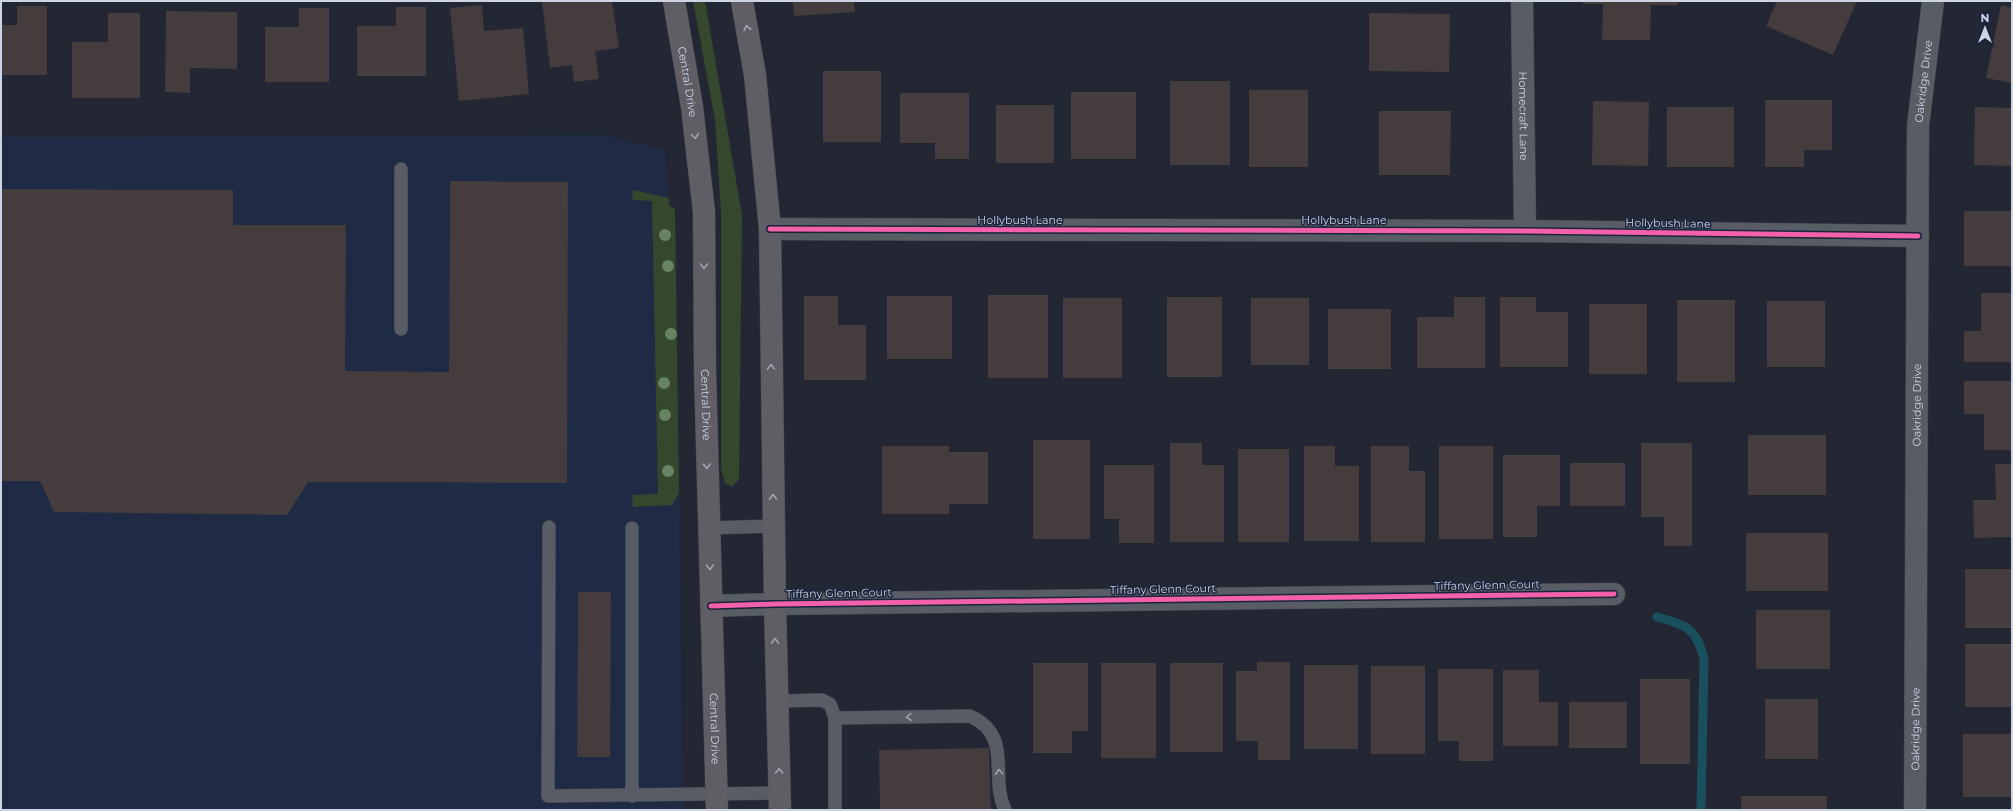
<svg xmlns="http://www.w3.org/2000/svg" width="2013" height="811" font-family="Montserrat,sans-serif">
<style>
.built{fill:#1f2a45}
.green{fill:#35482d}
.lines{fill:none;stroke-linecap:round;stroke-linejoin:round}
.stream{stroke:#1a4f5e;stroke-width:9}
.building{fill:#443c3d}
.service-casing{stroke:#40444f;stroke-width:14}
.minor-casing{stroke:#40444f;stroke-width:23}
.secondary-casing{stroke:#40444f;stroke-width:23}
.service{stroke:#585c65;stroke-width:13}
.minor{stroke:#585c65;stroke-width:22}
.secondary{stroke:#5e5e64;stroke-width:22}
.cycleway-casing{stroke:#1a243b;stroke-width:8}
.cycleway{stroke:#f560ab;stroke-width:5}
.tree{fill:#688361}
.oneway{stroke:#a1a5b1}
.oneway2{stroke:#9ea4b1}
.labels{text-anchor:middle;stroke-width:3;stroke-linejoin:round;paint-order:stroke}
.street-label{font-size:11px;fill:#cdd4e4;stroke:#1a243b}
</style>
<rect width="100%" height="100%" fill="#222733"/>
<polygon class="built" points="603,135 665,150 669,206 675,208 683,810 1,810 1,137"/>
<g class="green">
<polygon points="693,1 705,1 742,215 739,479 732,487 725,483 721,468 721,212 715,120"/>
<polygon points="633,190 669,198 669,206 675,208 679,493 672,505 633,507 632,495 658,494 652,201 632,200"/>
</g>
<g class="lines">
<path class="stream" d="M1657 617C1687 625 1697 629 1704 659L1701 810"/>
</g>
<g class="building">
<polygon points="542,1 612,1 619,48 595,51 599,79 574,82 572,65 550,68"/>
<polygon points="793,1 854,1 855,12 794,16"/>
<polygon points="1583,1 1678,1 1678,5 1651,5 1650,40 1602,40 1603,4 1583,4"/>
<polygon points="1777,1 1857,1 1833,55 1766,26"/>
<polygon points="482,5 484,31 523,28 529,94 459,101 450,8"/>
<polygon points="2001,5 2012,8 2012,83 1986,78"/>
<polygon points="17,6 47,6 47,75 1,75 1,25 17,25"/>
<polygon points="396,7 426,7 426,76 357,76 357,26 396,26"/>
<polygon points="299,8 329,8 329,82 265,82 265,27 299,27"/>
<polygon points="166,11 237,12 237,69 190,68 190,93 165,92"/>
<polygon points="108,13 140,13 140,98 72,98 72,42 108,42"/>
<polygon points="1369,13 1450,14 1449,72 1369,71"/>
<rect x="823" y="71" width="58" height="71"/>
<rect x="1170" y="81" width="60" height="84"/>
<rect x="1249" y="90" width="59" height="77"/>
<rect x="1071" y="92" width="65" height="67"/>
<polygon points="900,93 969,93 969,159 935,159 935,143 900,143"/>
<polygon points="1765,100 1832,100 1832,150 1804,150 1804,167 1765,167"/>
<polygon points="1593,101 1649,102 1648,166 1592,165"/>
<rect x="996" y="105" width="58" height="58"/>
<rect x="1667" y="107" width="67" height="60"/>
<polygon points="1975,107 2012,108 2012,166 1974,165"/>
<polygon points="1379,111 1451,111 1450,175 1379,175"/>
<polygon points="450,181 568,182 567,483 308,482 287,515 54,512 40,481 1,481 1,189 233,190 233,225 346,225 345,371 449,372"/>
<rect x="1964" y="211" width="48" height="55"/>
<polygon points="1981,293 2012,293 2012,362 1964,362 1964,331 1981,331"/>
<rect x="988" y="295" width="60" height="83"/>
<polygon points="804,296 838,296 838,325 866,325 866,380 804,380"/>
<rect x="887" y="296" width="65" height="63"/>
<rect x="1167" y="297" width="55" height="80"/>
<polygon points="1454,297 1485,297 1485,368 1417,368 1417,317 1454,317"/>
<polygon points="1500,297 1536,297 1536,312 1568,312 1568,367 1500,367"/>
<rect x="1063" y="298" width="59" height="80"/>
<rect x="1251" y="298" width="58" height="67"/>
<rect x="1677" y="300" width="58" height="82"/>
<rect x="1767" y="301" width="58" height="66"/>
<rect x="1589" y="304" width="58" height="70"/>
<rect x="1328" y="309" width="63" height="60"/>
<polygon points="1964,381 2012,381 2012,450 1984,450 1984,414 1964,414"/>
<rect x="1748" y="435" width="78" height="60"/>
<rect x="1033" y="440" width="57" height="99"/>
<polygon points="1170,443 1202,443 1202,465 1224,465 1224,542 1170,542"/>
<polygon points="1641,443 1692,443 1692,546 1664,546 1664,517 1641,517"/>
<polygon points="882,446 949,446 949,452 988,452 988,504 949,504 949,514 882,514"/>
<polygon points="1304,446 1335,446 1335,466 1359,466 1359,541 1304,541"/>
<polygon points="1371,446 1409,446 1409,471 1425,471 1425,542 1371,542"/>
<rect x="1439" y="446" width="54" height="93"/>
<rect x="1238" y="449" width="51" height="93"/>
<polygon points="1503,455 1560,455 1560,506 1537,506 1537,537 1503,537"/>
<rect x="1570" y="463" width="55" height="43"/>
<polygon points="1995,464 2012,464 2012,537 1974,538 1973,500 1996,500"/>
<polygon points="1104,465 1154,465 1154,543 1119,543 1119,519 1104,519"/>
<rect x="1746" y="533" width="82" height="58"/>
<rect x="1965" y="569" width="47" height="59"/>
<polygon points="578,592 611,592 610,757 577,757"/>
<rect x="1756" y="610" width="74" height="59"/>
<rect x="1965" y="644" width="47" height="63"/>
<polygon points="1257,662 1290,662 1290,760 1258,760 1258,741 1236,741 1236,671 1257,671"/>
<polygon points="1033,663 1088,663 1088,731 1072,731 1072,753 1033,753"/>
<rect x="1101" y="663" width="55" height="95"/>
<rect x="1170" y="663" width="53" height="89"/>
<rect x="1304" y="665" width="54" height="84"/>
<rect x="1371" y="666" width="54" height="88"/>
<polygon points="1438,669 1493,669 1493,761 1459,761 1459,741 1438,741"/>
<polygon points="1503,670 1539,670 1539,702 1558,702 1558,746 1503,746"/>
<rect x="1640" y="679" width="50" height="85"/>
<rect x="1765" y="699" width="53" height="60"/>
<rect x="1569" y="702" width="58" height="46"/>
<rect x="1963" y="734" width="49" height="63"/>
<polygon points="989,748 991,810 880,810 879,750"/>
<rect x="1741" y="796" width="86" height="14"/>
</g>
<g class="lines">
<defs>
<g id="service">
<polyline points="401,169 401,329"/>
<polyline points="549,527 548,796 780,793"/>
<polyline points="632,528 632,796"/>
<polyline points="709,528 773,526"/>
<polyline points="777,701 822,700 830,704 835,718 835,810"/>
<path d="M835 718 970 716C1014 736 989 776 1005 810"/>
</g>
<g id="minor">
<path id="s1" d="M1522 1 1525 231"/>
<polyline points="770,229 1525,231 1918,236"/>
<polyline points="711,606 775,604 1614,594"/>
<path id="s2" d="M1915 810 1918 126 1933 1"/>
</g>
<g id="secondary">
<path id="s3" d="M674 1 692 107 704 212 705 370 717 810"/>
<polyline points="742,1 755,75 770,229 775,604 780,810"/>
</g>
</defs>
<use href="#service" class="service-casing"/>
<use href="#minor" class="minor-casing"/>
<use href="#secondary" class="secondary-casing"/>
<use href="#service" class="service"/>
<use href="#minor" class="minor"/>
<use href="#secondary" class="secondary"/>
<defs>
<g id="cycleway">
<polyline points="770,229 1525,231 1918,236"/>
<polyline points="711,606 775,604 1614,594"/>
</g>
</defs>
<use href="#cycleway" class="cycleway-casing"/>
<use href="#cycleway" class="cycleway"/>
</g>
<g class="tree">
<circle cx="665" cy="235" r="6"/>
<circle cx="668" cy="266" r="6"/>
<circle cx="671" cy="334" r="6"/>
<circle cx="664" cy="383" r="6"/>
<circle cx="665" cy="415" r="6"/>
<circle cx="668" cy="471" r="6"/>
</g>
<defs><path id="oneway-chevron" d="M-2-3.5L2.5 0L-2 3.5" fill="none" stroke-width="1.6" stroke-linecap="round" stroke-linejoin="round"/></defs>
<g class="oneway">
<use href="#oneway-chevron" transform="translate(747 28) rotate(-101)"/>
<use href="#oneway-chevron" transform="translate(695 136) rotate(83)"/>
<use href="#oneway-chevron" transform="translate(704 266) rotate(90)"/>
<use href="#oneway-chevron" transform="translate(771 367) rotate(-91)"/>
<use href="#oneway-chevron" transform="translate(707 466) rotate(88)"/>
<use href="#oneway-chevron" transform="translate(773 497) rotate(-91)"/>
<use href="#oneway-chevron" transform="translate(710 567) rotate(88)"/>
<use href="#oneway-chevron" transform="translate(775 641) rotate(-91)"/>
<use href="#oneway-chevron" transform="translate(779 771) rotate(-92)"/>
</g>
<g class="oneway2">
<use href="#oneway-chevron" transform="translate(909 717) rotate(179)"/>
<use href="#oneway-chevron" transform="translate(999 772) rotate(-93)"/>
</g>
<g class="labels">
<g class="street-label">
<text dy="4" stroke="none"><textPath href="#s2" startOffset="729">Oakridge Drive</textPath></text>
<text dy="4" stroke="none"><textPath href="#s3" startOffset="82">Central Drive</textPath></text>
<text dy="4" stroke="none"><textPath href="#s1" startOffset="115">Homecraft Lane</textPath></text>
<text x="1020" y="224">Hollybush Lane</text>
<text x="1344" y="224">Hollybush Lane</text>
<text transform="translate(1668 223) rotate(1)" y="4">Hollybush Lane</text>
<text dy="4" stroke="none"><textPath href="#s3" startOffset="406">Central Drive</textPath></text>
<text dy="4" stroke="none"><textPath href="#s2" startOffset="405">Oakridge Drive</textPath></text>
<text transform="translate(1487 585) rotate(-1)" y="4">Tiffany Glenn Court</text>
<text transform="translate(1163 589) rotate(-1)" y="4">Tiffany Glenn Court</text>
<text transform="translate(839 593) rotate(-1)" y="4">Tiffany Glenn Court</text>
<text dy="4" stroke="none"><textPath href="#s3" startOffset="730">Central Drive</textPath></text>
<text dy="4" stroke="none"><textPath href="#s2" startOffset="81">Oakridge Drive</textPath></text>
</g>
</g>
<rect width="2013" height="811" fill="none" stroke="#cdd4e4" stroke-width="4"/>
<g transform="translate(1985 28)" stroke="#1a243b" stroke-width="3" paint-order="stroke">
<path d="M0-3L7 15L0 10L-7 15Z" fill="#cdd4e4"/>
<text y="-6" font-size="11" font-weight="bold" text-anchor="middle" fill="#cdd4e4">N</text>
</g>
</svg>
